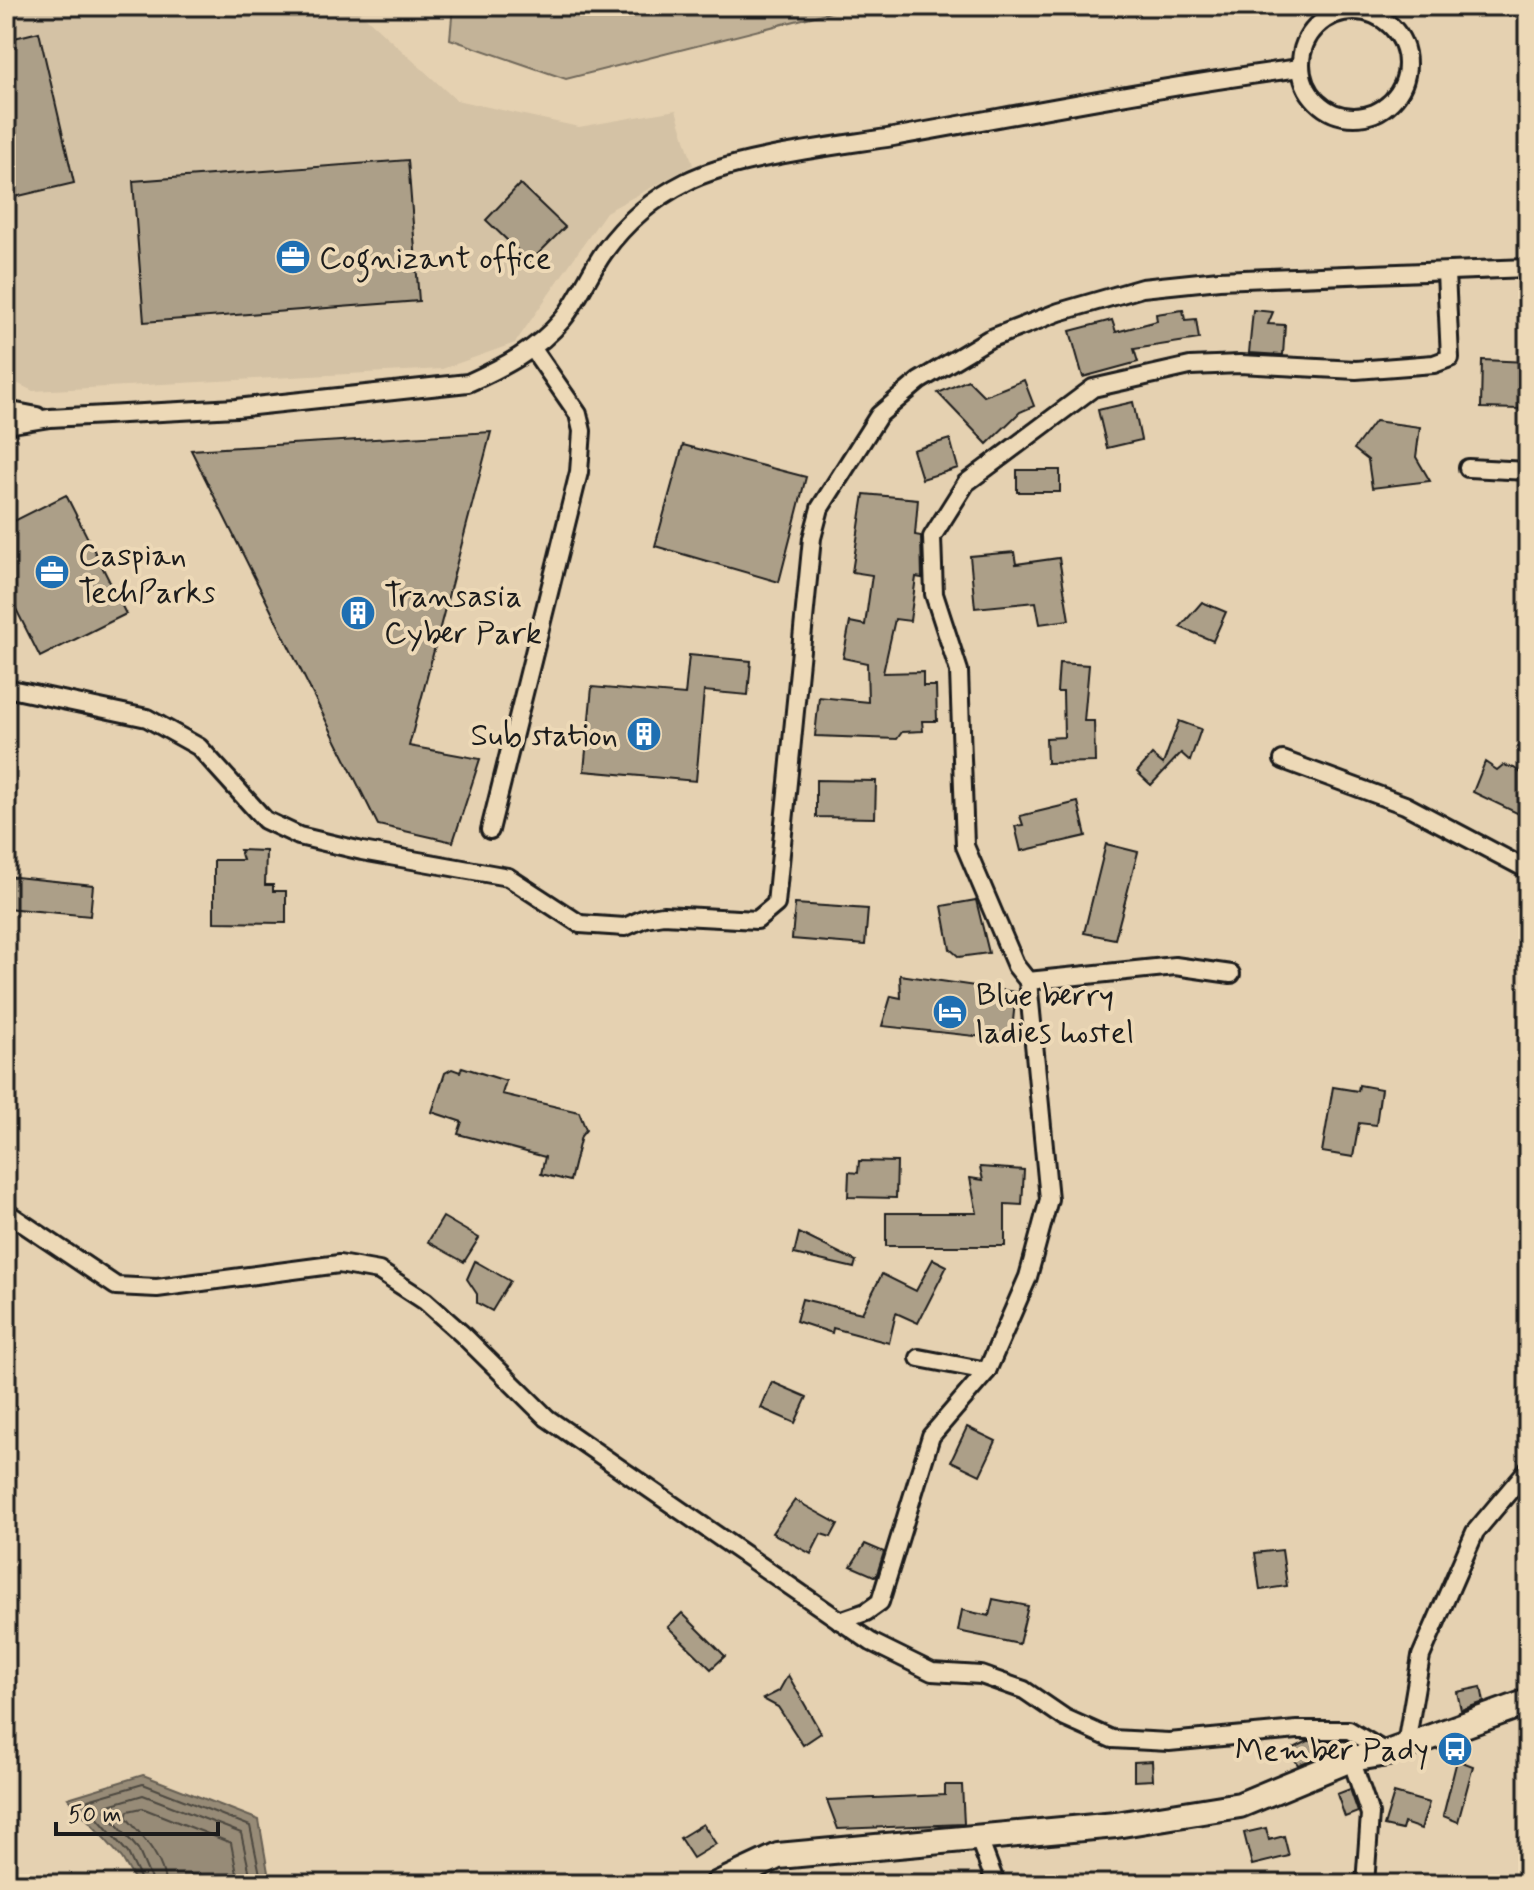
<svg xmlns="http://www.w3.org/2000/svg" width="1534" height="1890" font-family="Mynerve,sans-serif">
<style>
.built{fill:#d4c2a5}
.green{fill:#c3b398;stroke:#70685a;stroke-width:2}
.water{fill:#978b77;stroke:#665f53;stroke-width:2}
.lines{fill:none;stroke-linecap:round;stroke-linejoin:round}
.shore{stroke:#4d4840;stroke-width:2}
.building{fill:#ac9f88;stroke:#1c1c1c;stroke-width:2}
.street-casing{stroke:#1c1c1c;stroke-width:22}
.secondary-casing{stroke:#1c1c1c;stroke-width:30}
.street{stroke:#edd9b7;stroke-width:16}
.secondary{stroke:#edd9b7;stroke-width:24}
.labels{text-anchor:middle;stroke-width:8;stroke-linejoin:round;paint-order:stroke}
.poi-label{font-size:32px;fill:#1c1c1c;stroke:#edd9b7;text-anchor:start}
</style>
<rect width="100%" height="100%" fill="#e5d1b1"/>
<filter id="ink" filterUnits="userSpaceOnUse"><feTurbulence type="fractalNoise" baseFrequency=".0125" numOctaves="2"/><feDisplacementMap in="SourceGraphic" scale="16" xChannelSelector="R" yChannelSelector="G"/><feConvolveMatrix kernelMatrix="1 2 1 2 8 2 1 2 1" color-interpolation-filters="sRGB"/></filter>
<g filter="url(#ink)">
<polygon class="built" points="6,6 353,6 456,100 579,127 676,110 693,165 606,212 515,343 442,369 33,391 6,378"/>
<polygon class="green" points="453,6 854,6 566,79 450,39"/>
<polygon class="water" points="143,1775 259,1820 270,1884 137,1884 122,1858 68,1798"/>
<g class="lines">
<g class="shore">
<polyline points="143,1884 128,1853 87,1806 88,1800 143,1784 250,1826 262,1884"/>
<polyline points="153,1884 138,1849 105,1811 106,1806 143,1795 241,1833 252,1884"/>
<path d="M165 1884C164 1858 142 1836 126 1817L128 1811 142 1808 231 1843 239 1884"/>
</g>
</g>
<g class="building">
<polygon points="39,32 74,183 6,199 6,40"/>
<polygon points="408,160 419,301 144,322 133,181"/>
<polygon points="520,184 565,227 530,262 486,220"/>
<polygon points="1183,310 1185,320 1196,319 1199,339 1134,349 1138,362 1083,377 1070,331 1112,320 1116,332 1157,321 1156,314"/>
<polygon points="1253,310 1273,312 1268,324 1285,325 1283,355 1249,353"/>
<polygon points="1482,360 1528,362 1528,393 1521,393 1520,409 1481,408"/>
<polygon points="968,380 984,396 1024,380 1034,406 1020,412 987,444 938,393"/>
<polygon points="1133,402 1141,440 1107,448 1098,410"/>
<polygon points="1375,421 1420,427 1416,457 1430,481 1372,488 1368,460 1354,449"/>
<polygon points="491,432 409,746 480,759 453,842 378,825 191,450"/>
<polygon points="950,439 958,468 922,479 913,450"/>
<polygon points="683,445 806,477 779,582 655,546"/>
<rect x="1017" y="470" width="43" height="22"/>
<polygon points="864,494 918,499 915,535 921,536 922,578 916,577 910,621 895,619 883,673 923,672 923,686 936,686 937,721 922,721 923,731 902,732 897,739 815,736 819,697 868,702 867,663 843,658 850,622 865,625 872,575 852,572"/>
<polygon points="66,495 126,614 40,657 6,589 6,525"/>
<polygon points="1014,552 1016,564 1059,558 1069,620 1040,624 1036,602 975,608 970,556"/>
<polygon points="1202,602 1226,612 1213,641 1180,627"/>
<polygon points="689,655 751,661 748,695 704,691 696,781 584,771 592,687 685,695"/>
<polygon points="1059,663 1089,665 1084,721 1094,721 1095,762 1047,763 1046,738 1064,737 1063,692 1057,692"/>
<polygon points="1179,721 1201,729 1190,761 1181,753 1151,785 1137,772 1152,755 1163,764"/>
<polygon points="1485,762 1497,770 1503,765 1514,768 1528,778 1528,793 1519,814 1473,792"/>
<polygon points="816,780 876,781 875,818 816,817"/>
<polygon points="1078,802 1086,836 1021,851 1015,826 1023,825 1020,816"/>
<polygon points="1106,844 1138,852 1115,939 1084,933"/>
<polygon points="240,850 266,851 265,885 273,885 273,891 286,891 286,923 214,922 214,860 243,860"/>
<polygon points="6,876 93,885 90,916 6,908"/>
<polygon points="976,900 989,953 959,957 950,949 942,906"/>
<polygon points="795,904 868,909 865,945 792,939"/>
<polygon points="900,975 1016,992 1011,1040 882,1026 891,996 901,998"/>
<polygon points="462,1067 506,1081 502,1094 579,1112 586,1130 581,1136 570,1181 541,1174 545,1157 458,1134 462,1122 432,1112 445,1073 452,1069 460,1072"/>
<polygon points="1359,1085 1381,1089 1376,1125 1359,1123 1353,1157 1322,1152 1333,1087 1358,1091"/>
<polygon points="859,1161 897,1162 896,1198 848,1197 849,1172 858,1173"/>
<polygon points="980,1167 1024,1170 1022,1205 1005,1204 1005,1246 886,1246 886,1213 977,1213 970,1178 983,1180"/>
<polygon points="443,1217 479,1238 464,1262 428,1242"/>
<polygon points="799,1233 856,1261 854,1268 794,1254"/>
<polygon points="933,1259 947,1266 918,1323 896,1313 889,1343 833,1328 832,1333 796,1321 802,1299 862,1313 882,1274 916,1291"/>
<polygon points="475,1261 510,1281 492,1311 477,1303 477,1294 467,1279"/>
<polygon points="772,1382 807,1397 795,1423 761,1408"/>
<polygon points="967,1427 996,1441 980,1475 951,1461"/>
<polygon points="795,1500 838,1524 831,1537 821,1534 811,1554 772,1533"/>
<polygon points="865,1544 884,1552 876,1577 851,1566"/>
<polygon points="1282,1550 1287,1586 1260,1590 1255,1553"/>
<polygon points="993,1599 1028,1606 1019,1644 958,1631 962,1610 989,1616"/>
<polygon points="682,1613 725,1656 711,1669 668,1627"/>
<polygon points="788,1675 821,1733 803,1745 778,1707 763,1699 779,1691"/>
<polygon points="1481,1687 1484,1702 1461,1710 1457,1692"/>
<polygon points="1308,1741 1346,1741 1351,1744 1298,1765 1290,1750"/>
<polygon points="1457,1760 1473,1766 1458,1822 1443,1816"/>
<polygon points="1152,1761 1153,1780 1134,1781 1134,1762"/>
<polygon points="945,1785 962,1785 964,1824 838,1829 827,1800 945,1795"/>
<polygon points="1350,1789 1358,1812 1345,1817 1337,1794"/>
<polygon points="1394,1793 1429,1803 1421,1829 1404,1823 1402,1830 1384,1826"/>
<polygon points="703,1824 716,1844 693,1858 680,1838"/>
<polygon points="1266,1828 1269,1840 1284,1836 1289,1856 1252,1865 1244,1833"/>
</g>
<g class="lines">
<defs>
<g id="street">
<circle cx="1354" cy="64" r="53"/>
<polyline points="6,410 37,416"/>
<path d="M6 425 50 418 236 408 468 383C504 367 537 350 563 319 579 299 589 273 604 252 625 223 654 198 686 182 734 157 837 146 893 137 1028 113 1164 86 1300 68"/>
<polyline points="1468,468 1528,471"/>
<polyline points="6,688 147,718 199,747 265,820 299,836 362,851 508,877 580,924 625,927 645,918 663,915 757,920 776,904 812,538 820,508 879,415 919,381 989,339 1059,312 1142,288 1219,280 1528,268"/>
<polyline points="1283,760 1405,805 1528,870"/>
<polyline points="490,830 579,472 582,431 578,414 533,349"/>
<polyline points="1028,981 1175,966 1231,974"/>
<polyline points="6,1212 116,1286 157,1288 339,1264 379,1271 425,1301 462,1334 547,1418 871,1642 932,1672 981,1675 1024,1690 1065,1718 1112,1739 1169,1742 1297,1730 1349,1730 1387,1753"/>
<polyline points="919,1358 987,1371 1028,1277 1049,1199 1028,981 1016,966 965,846 959,671 934,594 932,537 966,483 1093,388 1190,366 1240,364 1356,370 1434,364 1450,358 1446,273"/>
<polyline points="840,1621 866,1612 880,1602 931,1436 987,1371"/>
<polyline points="1406,1745 1421,1656 1475,1532 1528,1469"/>
<polyline points="1351,1759 1370,1814 1365,1884"/>
<polyline points="979,1839 996,1884"/>
</g>
<polyline id="secondary" points="718,1884 778,1856 1116,1825 1240,1805 1351,1759 1387,1753 1528,1702"/>
</defs>
<use href="#street" class="street-casing"/>
<use href="#secondary" class="secondary-casing"/>
<use href="#street" class="street"/>
<use href="#secondary" class="secondary"/>
</g>
</g>
<defs>
<symbol id="office-disc" viewBox="-11 -11 22 22"><circle r="9.5" fill="#1f6fb2" stroke="#edd9b7"/><path d="M-6-3h4V-5.5h4V-3h4V5H-6ZM-1-4.5V-3h2v-1.5ZM-6 0V1H6V0Z" fill="#fff"/></symbol>
<symbol id="building-disc" viewBox="-11 -11 22 22"><circle r="9.5" fill="#1f6fb2" stroke="#edd9b7"/><path d="M-4-6H4V6H1V3H-1V6H-4ZM-2.5-4.3h1.7v1.8h-1.7ZM.8-4.3h1.7v1.8H.8ZM-2.5-1h1.7V.8h-1.7ZM.8-1h1.7V.8H.8Z" fill="#fff"/></symbol>
<symbol id="hotel-disc" viewBox="-11 -11 22 22"><circle r="9.5" fill="#1f6fb2" stroke="#edd9b7"/><path d="M-6-4.5h1.5V1H6V5H4.5V3h-9V5H-6ZM-4 0a1.8 1.8 0 1 1 3.6 0ZM.5 0V-2.5h3Q6-2.5 6 0Z" fill="#fff"/></symbol>
<symbol id="bus-disc" viewBox="-11 -11 22 22"><circle r="9.5" fill="#1f6fb2" stroke="#edd9b7"/><path d="M-5-6H5V4H4V6H2V4H-2V6H-4V4H-5ZM-3.5-4V0h7V-4ZM-3.5 1.2v1.5H-2V1.2ZM2 1.2v1.5H3.5V1.2Z" fill="#fff"/></symbol>
</defs>
<g fill-rule="evenodd">
<use href="#office-disc" x="273" y="237" width="40" height="40"/>
<use href="#office-disc" x="32" y="552" width="40" height="40"/>
<use href="#building-disc" x="338" y="593" width="40" height="40"/>
<use href="#building-disc" x="624" y="714" width="40" height="40"/>
<use href="#hotel-disc" x="930" y="992" width="40" height="40"/>
<use href="#bus-disc" x="1435" y="1729" width="40" height="40"/>
</g>
<g class="labels">
<g class="poi-label">
<text x="319" y="268">Cognizant office</text>
<text x="78" y="565">Caspian<tspan x="78" dy="37">TechParks</tspan></text>
<text x="384" y="606">Transasia<tspan x="384" dy="37">Cyber Park</tspan></text>
<text x="618" y="745" text-anchor="end">Sub station</text>
<text x="976" y="1005">Blue berry<tspan x="976" dy="37">ladies hostel</tspan></text>
<text x="1429" y="1760" text-anchor="end">Member Pady</text>
</g>
</g>
<rect width="1534" height="1890" fill="none" stroke="#edd9b7" stroke-width="32"/>
<rect x="16" y="16" width="1502" height="1858" fill="none" stroke="#1c1c1c" stroke-width="3" filter="url(#ink)"/>
<path d="M56 1822v12h162v-12" fill="none" stroke="#1c1c1c" stroke-width="4"/>
<text x="68" y="1822" font-size="24" fill="#1c1c1c" stroke="#edd9b7" stroke-width="6" paint-order="stroke">50 m</text>
</svg>
